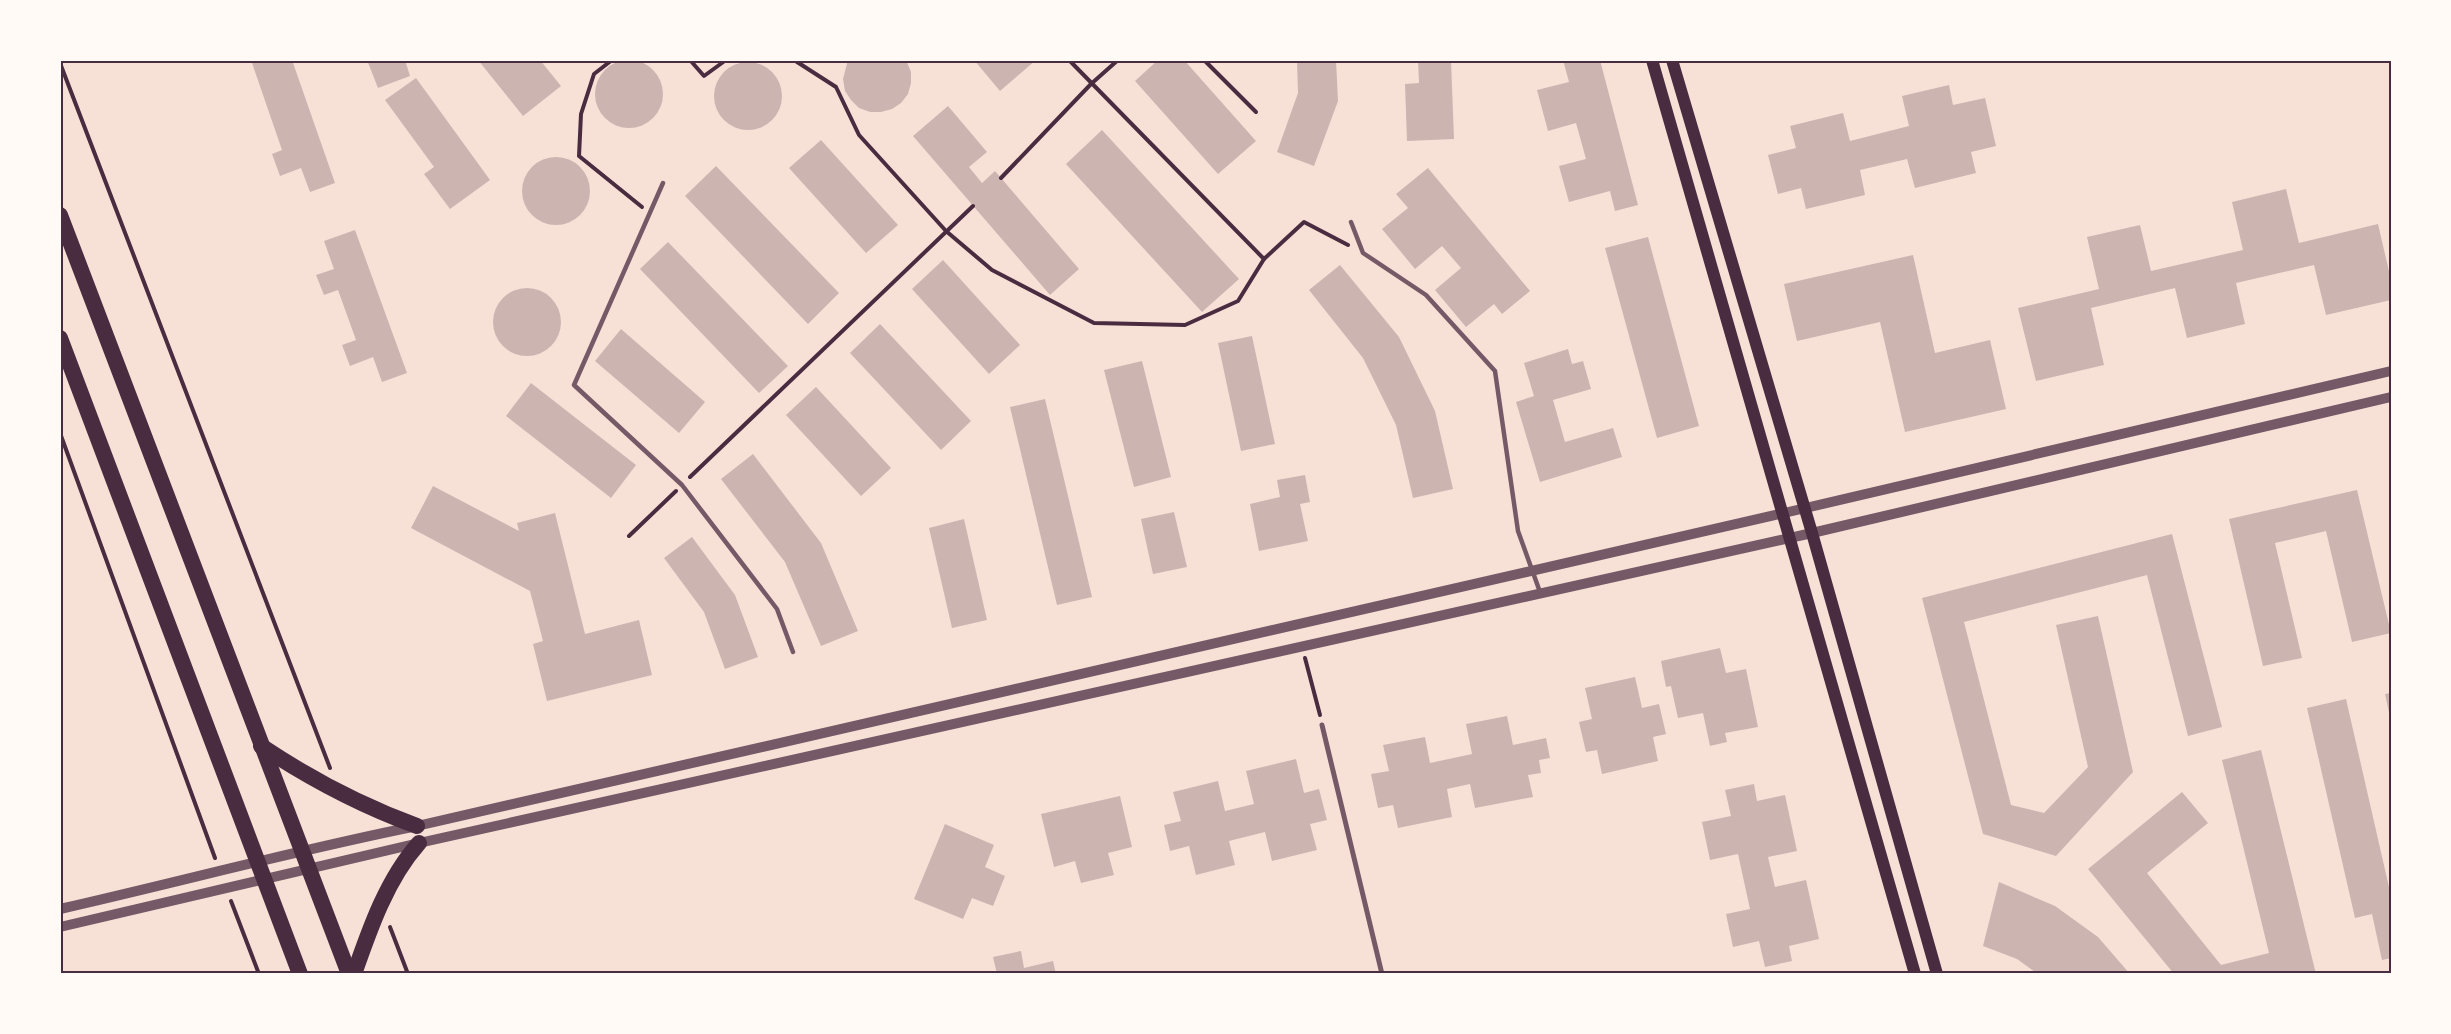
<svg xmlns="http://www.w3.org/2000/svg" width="2451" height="1034" font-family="Poppins,sans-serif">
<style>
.building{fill:#ccb4b1}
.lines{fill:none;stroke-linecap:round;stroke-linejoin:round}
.path{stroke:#4a2c40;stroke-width:4}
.service{stroke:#755966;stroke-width:4.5}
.pedestrian{stroke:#755966;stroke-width:5}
.tertiary{stroke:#755966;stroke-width:10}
.secondary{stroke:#4a2c40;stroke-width:12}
.trunk{stroke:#4a2c40;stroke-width:16}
.neatline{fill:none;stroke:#4a2c40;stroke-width:2}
</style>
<rect width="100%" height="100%" fill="#f7e1d7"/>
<g class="building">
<polygon points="251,60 292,60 335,183 310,192 301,168 280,176 272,154 282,150"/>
<polygon points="367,60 405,60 410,76 378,88"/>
<polygon points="478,60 540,60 561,86 523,116"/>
<polygon points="848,60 906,60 911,72 911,83 908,94 901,103 892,109 881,112 870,112 859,108 851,100 845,91 843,79"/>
<polygon points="974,60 1036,60 1000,91"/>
<polygon points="1158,60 1184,60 1256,141 1218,174 1135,81"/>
<polygon points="1297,60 1336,60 1338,101 1314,166 1277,152 1298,93"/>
<polygon points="1418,60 1451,60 1454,139 1407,141 1405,84 1419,83"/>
<polygon points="1563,60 1600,60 1638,205 1615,211 1610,191 1569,202 1559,166 1586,159 1576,123 1548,131 1537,90 1569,82"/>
<circle cx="629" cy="94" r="34"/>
<circle cx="748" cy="96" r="34"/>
<polygon points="416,78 490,180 450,209 424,174 434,167 385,100"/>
<polygon points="1949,85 1953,105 1985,98 1996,146 1971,152 1976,173 1915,188 1907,159 1860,170 1865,195 1806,209 1801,188 1778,194 1768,155 1796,148 1790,126 1843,113 1850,141 1909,126 1902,96"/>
<polygon points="948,106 987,152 969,167 982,183 995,171 1079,269 1050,295 913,136"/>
<polygon points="1102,130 1239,279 1202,312 1066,164"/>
<polygon points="821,140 898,225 866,253 789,168"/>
<circle cx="556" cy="191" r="34"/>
<polygon points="716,166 839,293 808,324 685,196"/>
<polygon points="1428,168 1530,291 1502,314 1494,304 1466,327 1435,290 1461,268 1442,246 1415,269 1382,229 1408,208 1396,194"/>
<polygon points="2286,189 2299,243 2378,224 2391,280 2391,300 2326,315 2314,265 2236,283 2245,324 2187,338 2175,288 2091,308 2104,365 2036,381 2018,308 2099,289 2087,237 2140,225 2151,271 2243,250 2232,202"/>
<polygon points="355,230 407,373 382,382 373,357 350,366 342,345 356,340 338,290 324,295 316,275 334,269 324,241"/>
<polygon points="1648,237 1699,426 1657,438 1605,248"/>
<polygon points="668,242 788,366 759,393 640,269"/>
<polygon points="1913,255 1935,353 1990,340 2006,409 1905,432 1880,322 1797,341 1784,284"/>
<polygon points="943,260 1020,345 989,374 912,289"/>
<polygon points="1340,265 1399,337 1435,411 1453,489 1413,498 1396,425 1363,358 1309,290"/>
<circle cx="527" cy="322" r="34"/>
<polygon points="880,324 971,421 941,450 850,353"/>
<polygon points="621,329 705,402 679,433 595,361"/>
<polygon points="1252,336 1275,444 1241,451 1218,343"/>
<polygon points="1568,349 1572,364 1583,361 1591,389 1553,400 1565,442 1613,428 1622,457 1540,482 1516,402 1534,396 1524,363"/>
<polygon points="1142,361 1171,477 1134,487 1104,370"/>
<polygon points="531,383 636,465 611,498 506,416"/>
<polygon points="816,387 891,468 861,496 786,415"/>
<polygon points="1045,399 1092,597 1057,605 1010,407"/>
<polygon points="753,454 821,543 858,631 821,646 785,562 721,479"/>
<polygon points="1305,475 1310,502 1300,504 1308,541 1259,551 1250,504 1280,497 1277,480"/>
<polygon points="433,486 519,531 517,523 555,513 585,634 639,620 652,675 547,701 533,644 543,641 530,591 411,528"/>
<polygon points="2357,490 2391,633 2352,642 2326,531 2275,543 2302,658 2263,666 2229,519"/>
<polygon points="1174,512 1187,567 1153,574 1141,519"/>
<polygon points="964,519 987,620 952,628 929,528"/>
<polygon points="2172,534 2222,727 2188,736 2147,575 1964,622 2011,805 2044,813 2088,767 2056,625 2098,616 2133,772 2056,856 1983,834 1922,598"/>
<polygon points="692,537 735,595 758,657 725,669 704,612 664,558"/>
<polygon points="1720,648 1726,673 1746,669 1758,727 1725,733 1727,742 1710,746 1703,713 1678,718 1671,686 1666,687 1661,661"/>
<polygon points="1635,677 1642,708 1659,704 1666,734 1653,737 1658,761 1602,774 1597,750 1586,752 1579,722 1592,719 1585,688"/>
<polygon points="2391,693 2391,717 2390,717 2385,694"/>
<polygon points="2346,699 2391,896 2391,958 2382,960 2372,914 2355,918 2307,708"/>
<polygon points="1507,716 1513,745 1546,738 1550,758 1539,760 1541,773 1528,775 1533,797 1475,808 1470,784 1447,789 1452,817 1398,828 1393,805 1378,808 1371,774 1389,771 1383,745 1425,737 1430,763 1472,754 1466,724"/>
<polygon points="2261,750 2316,974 2174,974 2088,869 2182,792 2208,823 2147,873 2221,965 2269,953 2222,760"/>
<polygon points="1296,759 1304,793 1319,789 1327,820 1310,824 1317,850 1272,861 1265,832 1229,841 1235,865 1196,875 1189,846 1170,851 1164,825 1181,821 1173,792 1218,781 1225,811 1254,804 1246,771"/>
<polygon points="1754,784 1757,801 1785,795 1797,851 1768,857 1775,887 1806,880 1819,939 1789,946 1792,961 1765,967 1759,941 1733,947 1726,914 1750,909 1738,854 1710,860 1702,822 1731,816 1725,790"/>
<polygon points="1120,796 1132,847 1108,853 1114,875 1081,883 1075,861 1054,867 1041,814"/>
<polygon points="945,824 994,845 985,867 1005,876 993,906 972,898 963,919 914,899"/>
<polygon points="1999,882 2055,906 2098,937 2130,974 2038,974 2017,959 1983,946"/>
<polygon points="1021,951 1024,968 1053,961 1056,974 997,974 993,957"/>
</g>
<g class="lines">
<g class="path">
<polyline points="612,60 594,74 581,114 579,156 642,207"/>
<polyline points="690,60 704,76 726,60"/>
<polyline points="794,60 836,87 859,135 946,231 992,270 1094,323 1185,325 1238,301 1264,259"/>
<polyline points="1069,60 1264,259 1304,222 1348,245"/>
<polyline points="1204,60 1256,112"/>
<polyline points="60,63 330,768"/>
<polyline points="1001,178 1091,84 1118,60"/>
<polyline points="60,433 215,858"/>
<polyline points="690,477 973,206"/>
<polyline points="629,536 676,491"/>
<polyline points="1305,658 1320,715"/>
<polyline points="231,901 259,974"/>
<polyline points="390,927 408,974"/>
</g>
<g class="service">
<polyline points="663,183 574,385 682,485 777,609 793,652"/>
<polyline points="1351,222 1363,253 1426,295 1495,371 1518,531 1540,592"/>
</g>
<polyline class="pedestrian" points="1322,725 1382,974"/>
<g class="tertiary">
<path d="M60 909C179 882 297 850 417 826L1784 513 2391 371"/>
<polyline points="60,927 419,843 1812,533 2391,397"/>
</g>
<g class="secondary">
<polyline points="1652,60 1915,974"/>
<polyline points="1672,60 1812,533 1937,974"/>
</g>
<g class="trunk">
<polyline points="60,215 349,974"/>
<polyline points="60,338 300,974"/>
<path d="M261 746C309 778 362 806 417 826"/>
<path d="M354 974C370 928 387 879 419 843"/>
</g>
</g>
<rect width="2451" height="1034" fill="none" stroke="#fffaf5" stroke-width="123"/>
<rect x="62" y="62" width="2328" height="910" class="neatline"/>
</svg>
